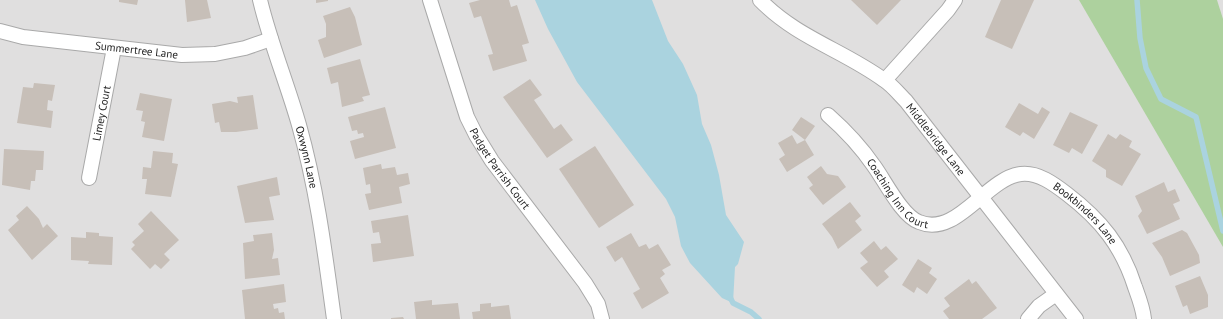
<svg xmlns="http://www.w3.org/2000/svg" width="1223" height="319" font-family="'PT Sans',sans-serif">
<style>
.residential{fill:#e0dfdf}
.forest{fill:#add19e}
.water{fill:#aad3df}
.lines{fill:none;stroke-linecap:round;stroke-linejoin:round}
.stream{stroke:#aad3df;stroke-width:5.5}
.building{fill:#c7bfb8}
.street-casing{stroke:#a9a9a9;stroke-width:16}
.street{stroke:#fff;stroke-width:14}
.labels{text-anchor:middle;stroke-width:3;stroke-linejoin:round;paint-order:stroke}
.street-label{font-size:11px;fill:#222;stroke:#fff}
</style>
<rect width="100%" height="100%" fill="#f2efe9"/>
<rect class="residential" x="0" y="0" width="1223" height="319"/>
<polygon class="forest" points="1079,0 1217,0 1223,19 1223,247"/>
<polygon class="water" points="535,0 652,0 668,41 683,64 697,95 702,124 711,145 719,175 726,215 744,242 738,264 735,267 733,303 722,298 690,263 681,246 675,217 666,199 577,82 548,29"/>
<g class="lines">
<g class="stream">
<polyline points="1137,0 1140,38 1146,68 1161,99 1196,117 1223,231"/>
<polyline points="730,297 733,303 751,312 759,319"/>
</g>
</g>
<g class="building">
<polygon points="119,0 138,0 137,5 119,2"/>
<polygon points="185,0 207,0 211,18 187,22"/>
<polygon points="316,0 328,0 328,1 316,3"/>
<polygon points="480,0 509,0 511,7 517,5 529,43 522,45 527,61 493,71 488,55 493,54 481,16 474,18 469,3"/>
<polygon points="851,0 901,0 877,25"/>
<polygon points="1001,0 1034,0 1012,49 985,37"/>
<polygon points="350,7 355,17 362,45 324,58 318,40 326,37 326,24 323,16"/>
<polygon points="360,59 370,95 362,97 364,101 342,107 338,82 331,84 327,68"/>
<polygon points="530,79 542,95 534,100 554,129 561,124 573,140 547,158 503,97"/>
<polygon points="34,83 55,85 52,101 48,100 47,110 53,111 51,128 17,123 23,87 33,88"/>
<polygon points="140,93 172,99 164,141 142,137 145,122 141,121 143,111 136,110"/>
<polygon points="253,95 258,129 236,132 221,132 219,122 215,123 212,104 230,101 238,103 237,97"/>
<polygon points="1019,103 1038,114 1042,107 1050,112 1034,139 1023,132 1020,136 1005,127"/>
<polygon points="385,107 396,148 355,159 350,141 364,137 363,133 358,134 357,130 352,131 348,117"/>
<polygon points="1070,112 1098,125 1082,154 1072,148 1069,153 1053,145"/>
<polygon points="801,117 815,126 805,140 792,130"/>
<polygon points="1108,134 1116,139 1120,134 1132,141 1129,147 1141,154 1122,186 1106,177 1106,170 1092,161"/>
<polygon points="792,135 797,144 805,140 814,155 787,172 779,159 785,155 778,143"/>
<polygon points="595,146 634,205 599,228 559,169"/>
<polygon points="4,149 44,151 43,170 36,170 35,181 31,181 30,190 2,185"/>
<polygon points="153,151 173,153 172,163 178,164 171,197 145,194 147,179 142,179 143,167 151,168"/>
<polygon points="381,164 382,169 395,167 397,175 408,173 410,184 399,187 402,203 369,210 365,194 371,193 370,184 366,185 363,168"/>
<polygon points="821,166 827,174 838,176 846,187 823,205 809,188 813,185 807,177"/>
<polygon points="277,177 280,195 269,197 274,220 245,223 237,186"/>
<polygon points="1164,182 1168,192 1175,189 1180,201 1173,204 1180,219 1147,234 1138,216 1142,211 1135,196"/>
<polygon points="850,202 861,216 855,221 862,230 838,249 832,237 822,224"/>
<polygon points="27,206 39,219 43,228 47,224 58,236 32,260 8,230 19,220 16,216"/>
<polygon points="151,211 179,240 164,254 170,260 161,269 155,264 150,269 131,249 135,245 132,242 144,231 138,224"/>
<polygon points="408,215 414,256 373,262 371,244 381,243 379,232 373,233 371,221"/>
<polygon points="1182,230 1187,233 1199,255 1200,263 1170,276 1162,257 1152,243"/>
<polygon points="86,232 99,233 99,236 113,237 112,265 88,264 89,261 71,260 71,237 86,238"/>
<polygon points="272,233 274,250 272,259 278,258 280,275 245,279 243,243 254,241 253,235"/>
<polygon points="631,233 639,247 646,244 649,249 658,244 671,265 662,270 665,274 660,278 669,293 642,309 633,293 640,289 622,257 615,262 606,247"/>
<polygon points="874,241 881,250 886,246 898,259 884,271 889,277 877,287 860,268 868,262 860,253"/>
<polygon points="918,259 932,268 929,273 937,279 927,294 917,287 914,293 902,285"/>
<polygon points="1200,276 1208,295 1208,307 1190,314 1187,305 1183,307 1175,286"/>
<polygon points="969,279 972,284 976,281 997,308 982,319 949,319 943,311 950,306 944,298"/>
<polygon points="284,284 286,302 273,304 274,309 278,308 279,313 284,312 285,319 245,319 242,290"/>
<polygon points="432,300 432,305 458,303 460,319 416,319 414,302"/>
<polygon points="491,303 491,307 509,305 511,319 473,319 472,312 480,311 480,304"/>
<polygon points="403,317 404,319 391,319 391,318"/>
</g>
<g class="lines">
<defs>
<g id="street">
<path id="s1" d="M260 0C270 42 287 83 299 125 317 189 325 253 334 319"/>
<path id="s2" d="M430 0 467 117 476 135 492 161 585 283 598 304 602 319"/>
<path id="s3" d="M760 0C797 38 843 50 884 80 892 85 899 94 906 101L1076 319"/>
<path id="s4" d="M0 31 23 37 182 55 215 54 245 48 271 39"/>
<polyline points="885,80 948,10 955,0"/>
<path id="s5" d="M828 115C845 130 861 147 874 166 885 181 902 216 919 222 957 238 986 178 1021 174 1038 172 1054 184 1067 194 1101 220 1122 246 1135 287 1139 298 1143 308 1144 319"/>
<path id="s6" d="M89 178 114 48"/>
<polyline points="1028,319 1039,306 1056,294"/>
</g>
</defs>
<use href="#street" class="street-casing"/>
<use href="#street" class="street"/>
</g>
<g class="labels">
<g class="street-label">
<text dy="4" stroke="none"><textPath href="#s4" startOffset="138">Summertree Lane</textPath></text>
<text dy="4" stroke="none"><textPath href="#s6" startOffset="66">Limey Court</textPath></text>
<text dy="4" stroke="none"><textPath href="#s3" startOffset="227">Middlebridge Lane</textPath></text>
<text dy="4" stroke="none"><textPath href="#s1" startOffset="164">Oxwynn Lane</textPath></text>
<text dy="4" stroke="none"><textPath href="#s2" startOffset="184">Padget Parrish Court</textPath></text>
<text dy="4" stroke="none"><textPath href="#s5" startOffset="106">Coaching Inn Court</textPath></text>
<text dy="4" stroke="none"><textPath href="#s5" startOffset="337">Bookbinders Lane</textPath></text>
</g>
</g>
</svg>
